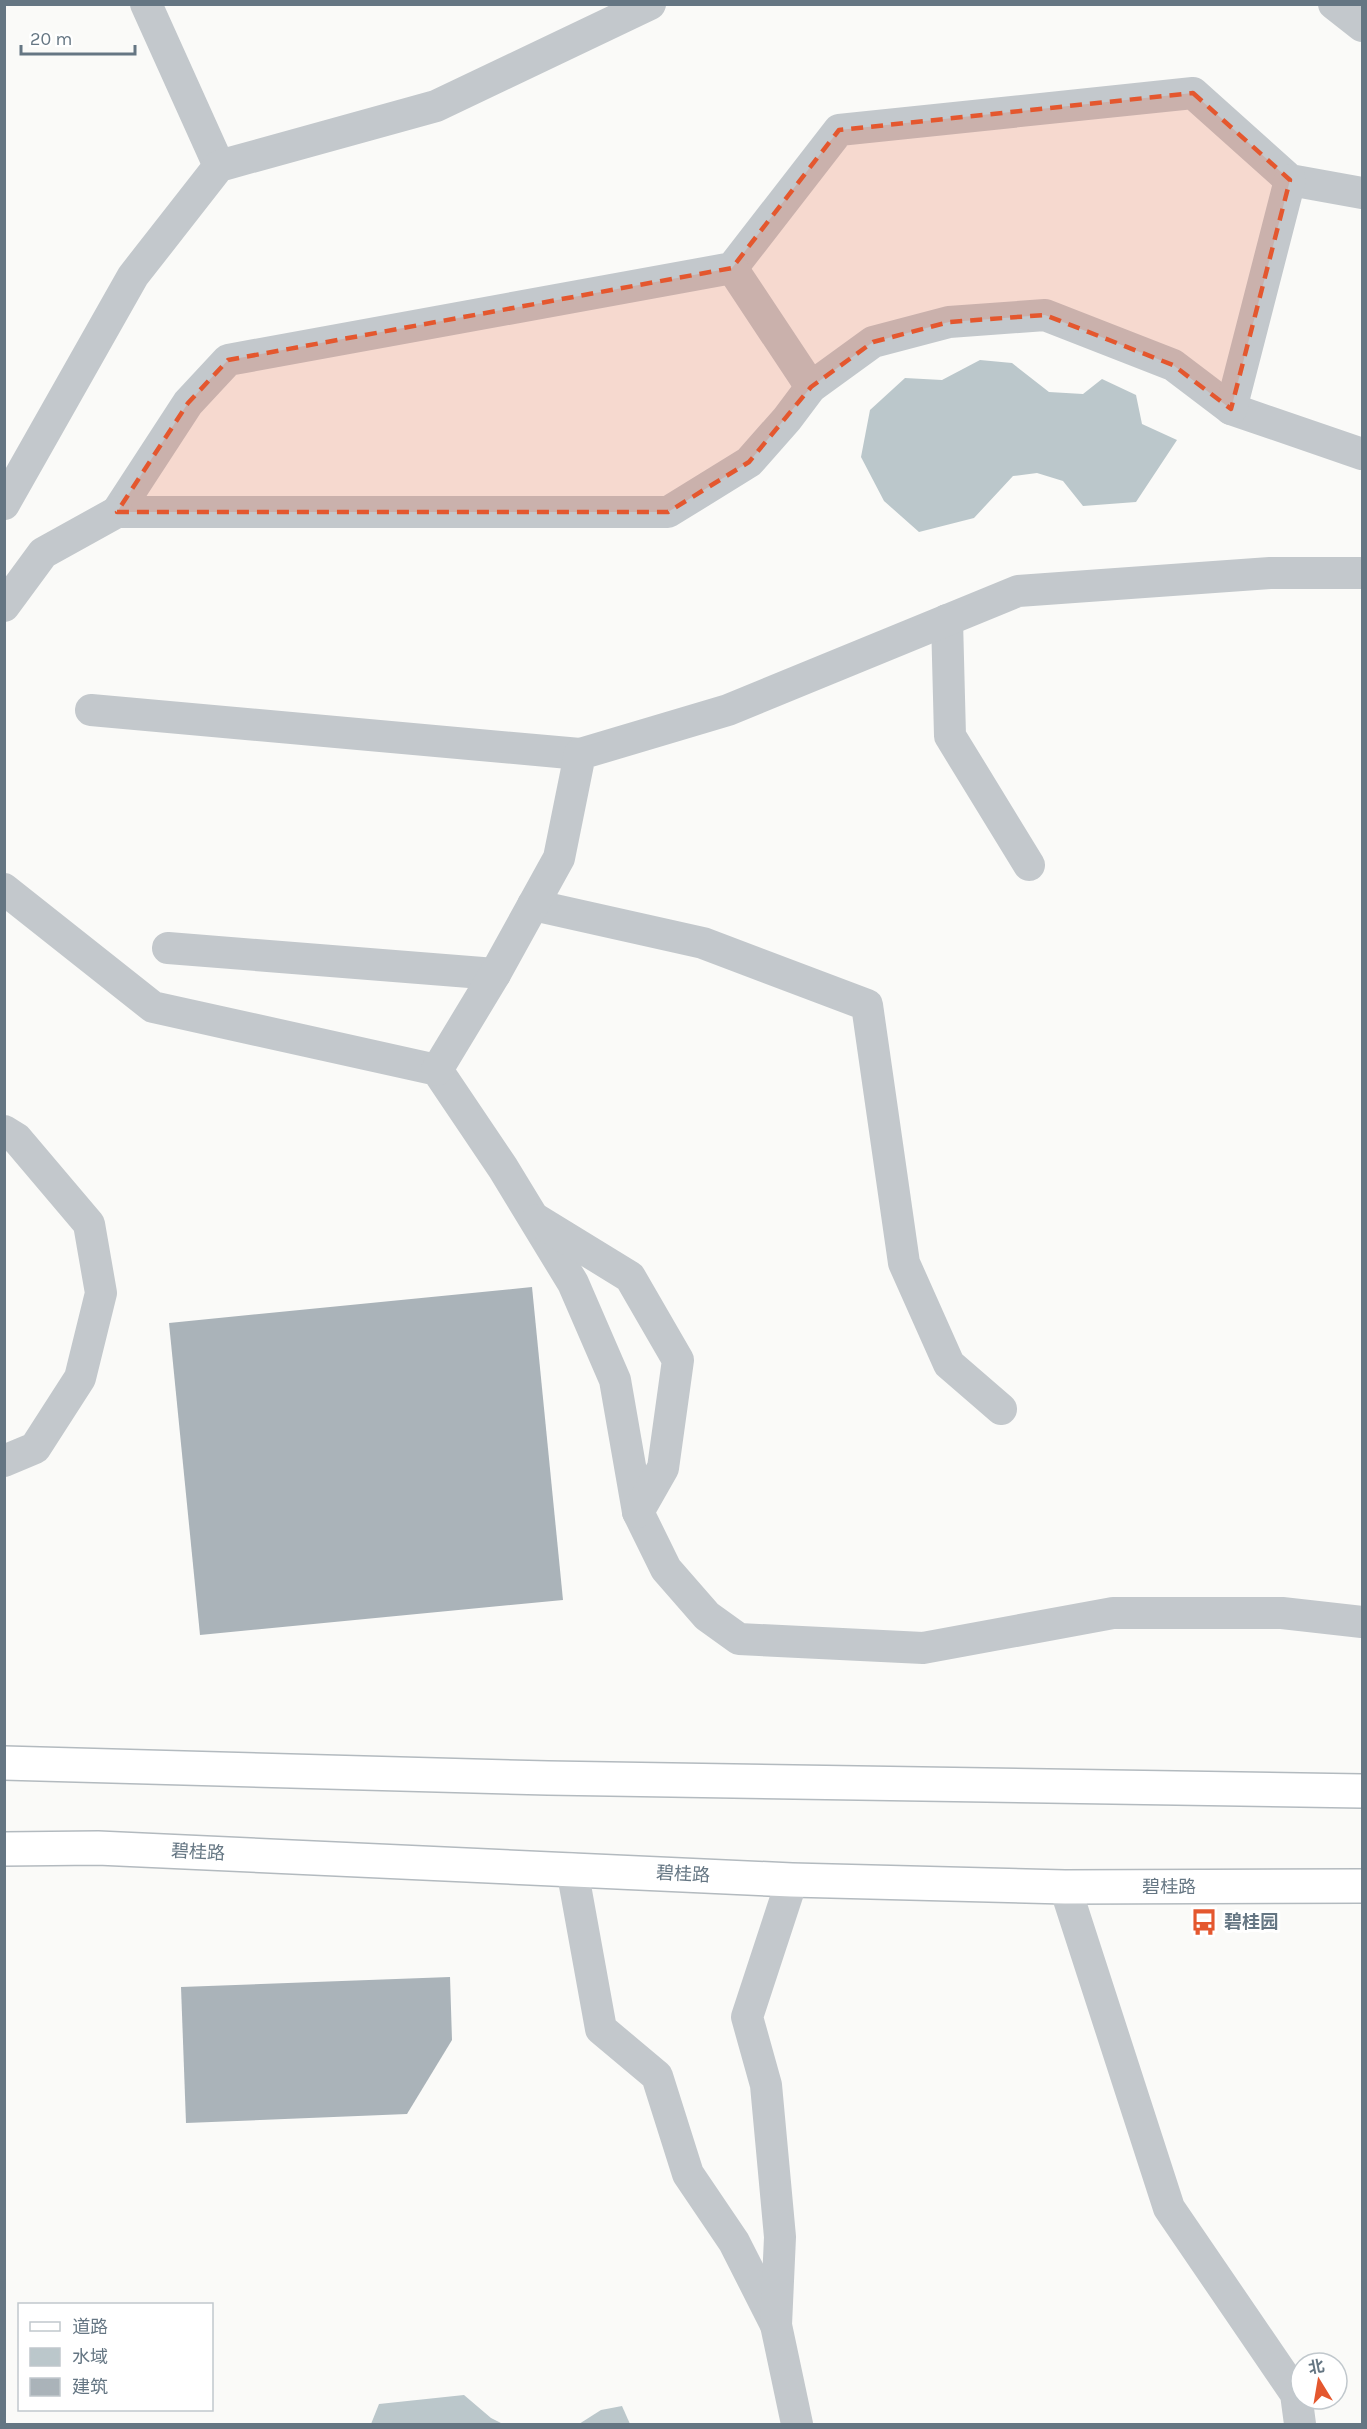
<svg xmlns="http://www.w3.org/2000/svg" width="1367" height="2429" font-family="Karla,'Noto Sans SC',sans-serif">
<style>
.water{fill:#bbc7cb}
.building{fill:#aab3b9}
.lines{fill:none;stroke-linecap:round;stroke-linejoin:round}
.secondary-casing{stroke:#b3babf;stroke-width:36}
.street{stroke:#c3c8cc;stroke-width:32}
.secondary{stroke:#fff;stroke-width:33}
.marked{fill:#e4572e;fill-opacity:0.2;stroke:#e4572e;stroke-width:4.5;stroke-dasharray:12 8;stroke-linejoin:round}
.labels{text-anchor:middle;stroke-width:6;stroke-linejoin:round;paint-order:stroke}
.street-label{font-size:18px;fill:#657683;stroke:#fff}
.poi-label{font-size:18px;font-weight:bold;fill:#657683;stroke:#fff;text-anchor:start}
</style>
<rect width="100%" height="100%" fill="#fafaf8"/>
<g class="water">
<polygon points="980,360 1012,363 1049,392 1083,394 1102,379 1136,395 1142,424 1177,440 1136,502 1083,506 1063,481 1037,473 1013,476 974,518 919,532 884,501 861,457 870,410 905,378 942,380"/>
<polygon points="464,2395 491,2418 503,2424 371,2424 379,2404"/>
<polygon points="622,2406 630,2424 579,2424 601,2410"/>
</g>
<g class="building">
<polygon points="532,1287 563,1600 200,1635 169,1323"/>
<polygon points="450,1977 452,2040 407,2114 186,2123 181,1987"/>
</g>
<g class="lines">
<defs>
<g id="secondary">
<polyline points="4,1763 548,1778 1362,1791"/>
<polyline points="4,1849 98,1848 792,1880 1065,1887 1362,1886"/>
</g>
</defs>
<use href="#secondary" class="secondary-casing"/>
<g class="street">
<polyline points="146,4 219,166"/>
<polyline points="1334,4 1362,26"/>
<polyline points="1362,193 1290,180 1193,93 839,130 732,268 228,360 188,403 117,512 668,512 749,462 787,419 811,387 873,342 949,322 1045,315 1173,365 1231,409 1362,454"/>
<polyline points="732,268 811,387"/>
<polyline points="1231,409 1290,180"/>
<polyline points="4,504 133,276 219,166 436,106 650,4"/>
<polyline points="4,606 43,553 117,512"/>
<polyline points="947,620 950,736 1029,865"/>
<polyline points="91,710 580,754"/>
<polyline points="4,889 153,1007 437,1070 503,1168 573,1283 615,1380 638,1512 666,1569 707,1616 739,1639 923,1648 1113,1613 1282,1613 1362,1622"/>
<polyline points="533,905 703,943 867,1005 904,1263 949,1364 1001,1409"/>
<polyline points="168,948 495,974"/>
<polyline points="437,1070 495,974 559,858 580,754 728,710 1018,591 1270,573 1362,573"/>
<polyline points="4,1131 17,1139 89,1224 101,1293 80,1378 35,1448 4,1461"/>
<polyline points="537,1220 630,1277 678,1360 663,1468 638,1512"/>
<polyline points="572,1869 601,2029 657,2076 688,2174 734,2242 775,2323"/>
<polyline points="792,1880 747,2017 766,2085 780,2237 776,2325 797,2424"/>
<polyline points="1065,1887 1169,2208 1296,2394 1300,2424"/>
</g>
<use href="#secondary" class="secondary"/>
</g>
<path class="marked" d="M1193 93 1290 180 1231 409 1173 365 1045 315 949 322 873 342 811 387 749 462 668 512H117L188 403 228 360 732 268 839 130Z"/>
<defs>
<symbol id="bus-bare" viewBox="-9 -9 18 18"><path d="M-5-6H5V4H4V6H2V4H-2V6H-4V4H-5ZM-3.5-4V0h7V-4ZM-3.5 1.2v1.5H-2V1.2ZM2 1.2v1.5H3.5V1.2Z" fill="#e4572e" stroke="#fff" stroke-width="2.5" paint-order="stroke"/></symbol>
</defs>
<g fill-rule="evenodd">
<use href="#bus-bare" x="1185" y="1903" width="38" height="38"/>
</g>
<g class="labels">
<g class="street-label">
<text transform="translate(198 1852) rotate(3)" y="6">碧桂路</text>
<text transform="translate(683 1874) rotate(3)" y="6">碧桂路</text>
<text x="1169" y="1893">碧桂路</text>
</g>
<g class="poi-label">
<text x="1224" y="1928">碧桂园</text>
</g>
</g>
<rect width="1367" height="2429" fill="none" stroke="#657683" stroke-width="12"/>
<rect x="18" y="2303" width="195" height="108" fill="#ffffff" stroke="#c1c8cd" stroke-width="1.5"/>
<rect x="30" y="2322" width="30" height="9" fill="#ffffff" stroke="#c1c8cd" stroke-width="1.5"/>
<text x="72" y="2333" font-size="18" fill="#657683">道路</text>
<rect x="30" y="2348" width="30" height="18" fill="#bbc7cb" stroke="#c1c8cd" stroke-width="1.5"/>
<text x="72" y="2363" font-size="18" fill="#657683">水域</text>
<rect x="30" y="2378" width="30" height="18" fill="#aab3b9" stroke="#c1c8cd" stroke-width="1.5"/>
<text x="72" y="2393" font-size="18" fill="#657683">建筑</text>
<g transform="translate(1319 2381) rotate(349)"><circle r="28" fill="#ffffff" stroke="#c1c8cd" stroke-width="1.5"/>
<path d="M0-4.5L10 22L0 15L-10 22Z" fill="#e4572e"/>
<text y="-9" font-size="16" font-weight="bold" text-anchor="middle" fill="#657683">北</text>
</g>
<path d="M21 45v9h114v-9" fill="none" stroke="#657683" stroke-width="3"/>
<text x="30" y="45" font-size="18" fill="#657683" stroke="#ffffff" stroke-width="4.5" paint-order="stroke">20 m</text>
</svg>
